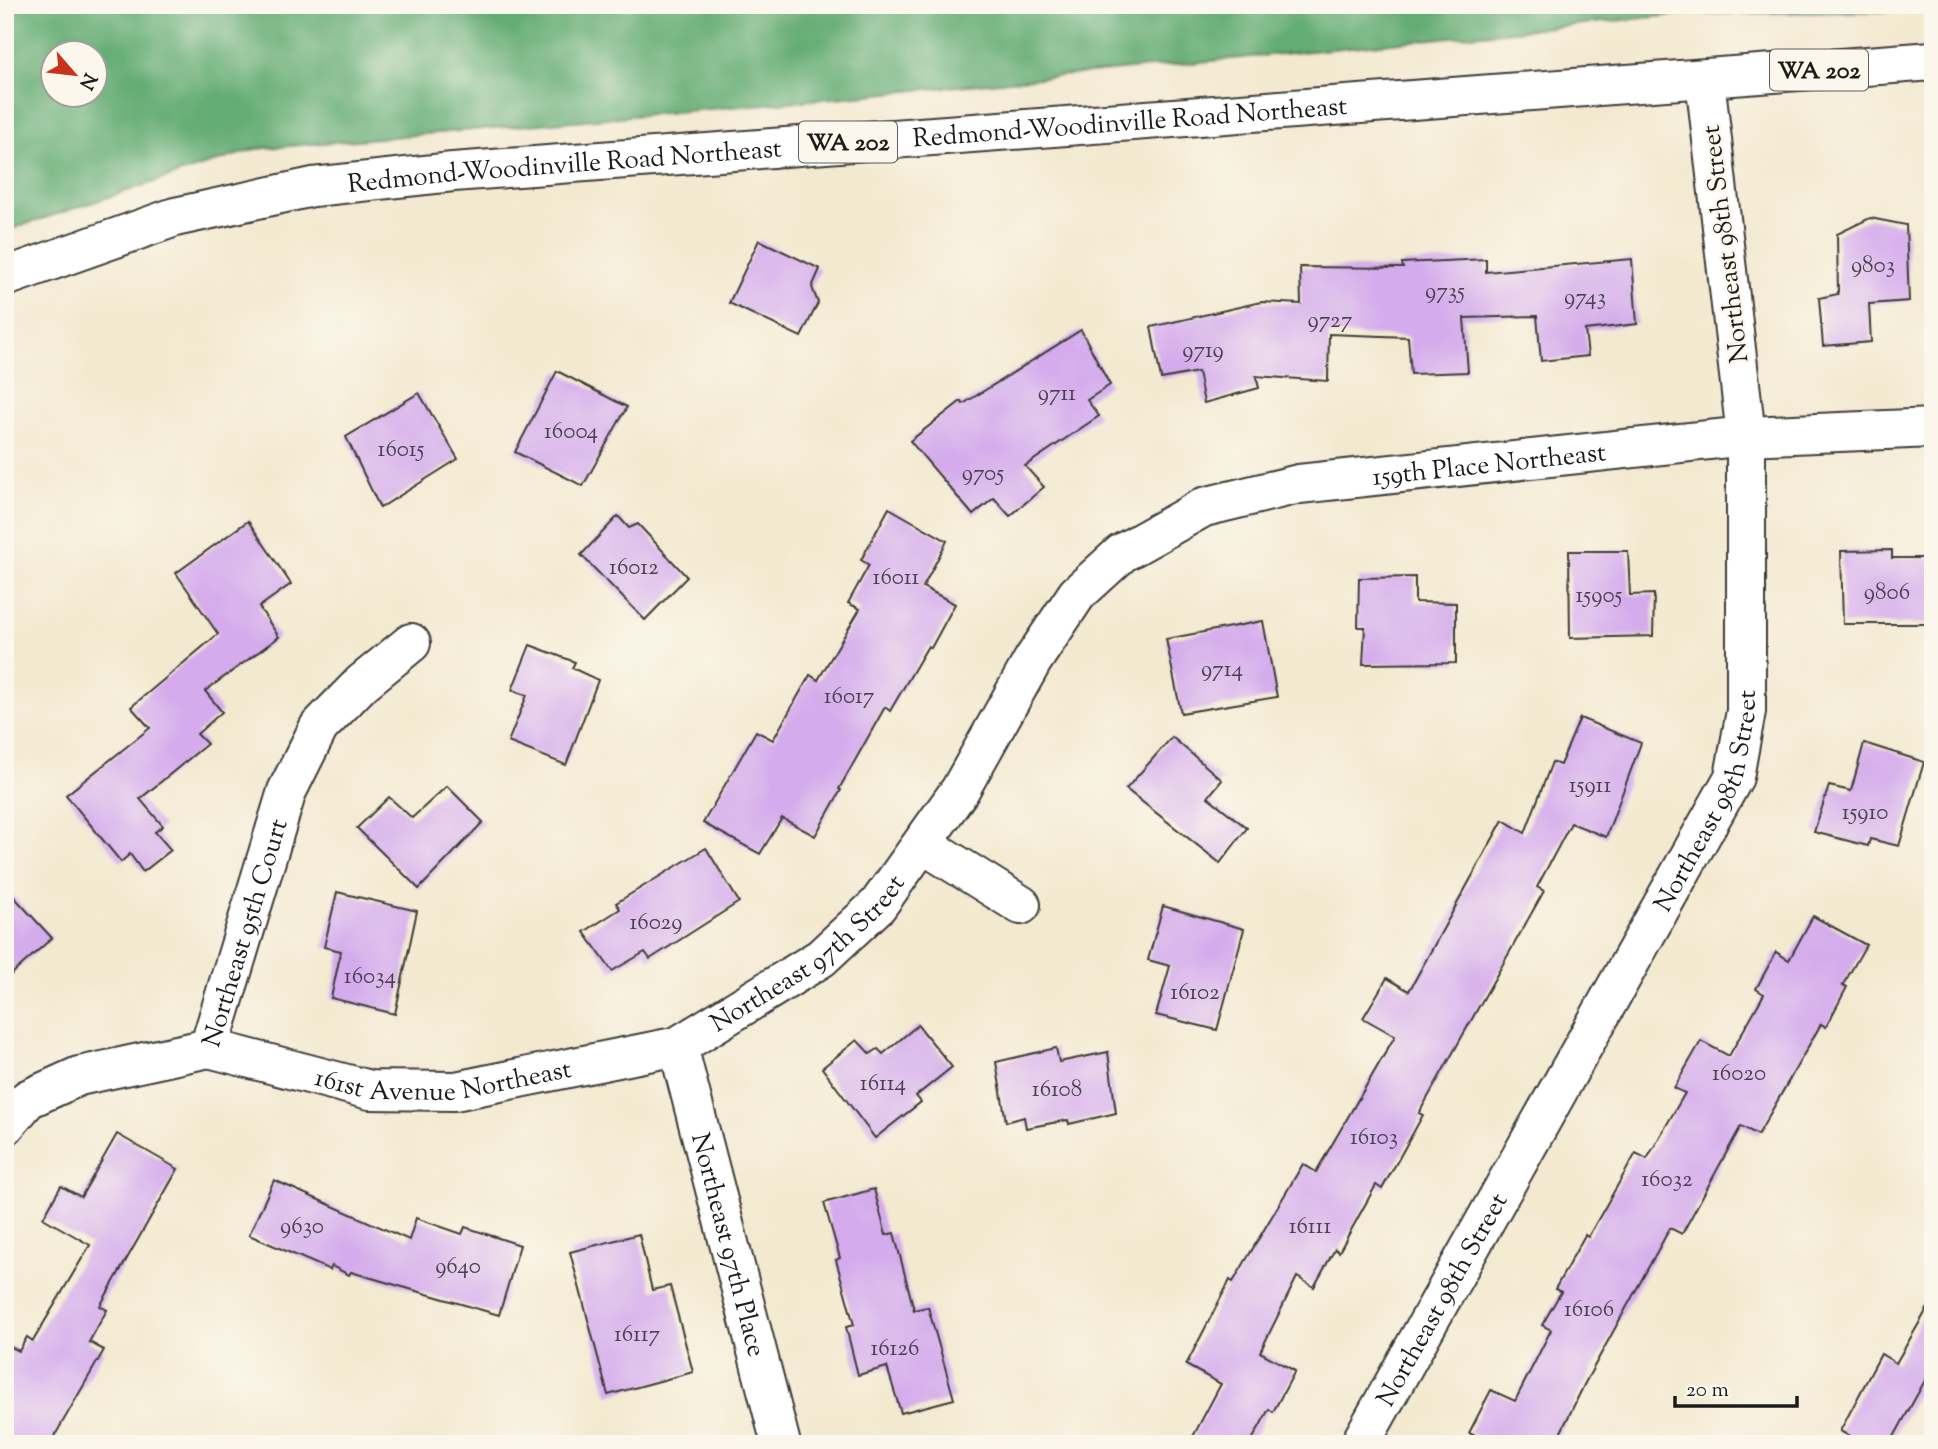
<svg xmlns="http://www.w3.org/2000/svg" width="1938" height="1449" font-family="'Sorts Mill Goudy',serif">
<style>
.forest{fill:#63ac73;stroke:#406448;stroke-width:2;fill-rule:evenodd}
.building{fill:#d4abec}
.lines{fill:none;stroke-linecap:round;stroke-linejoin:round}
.minor-casing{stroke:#3c3b37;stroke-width:42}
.major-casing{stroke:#3c3b37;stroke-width:42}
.minor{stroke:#fff;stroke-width:38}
.major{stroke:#fff;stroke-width:38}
.labels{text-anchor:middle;stroke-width:5;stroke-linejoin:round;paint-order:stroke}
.number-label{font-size:23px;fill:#4a4050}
.shield{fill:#fbf7ec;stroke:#5f5e5a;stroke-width:2}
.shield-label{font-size:24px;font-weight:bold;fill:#1c1c1c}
.street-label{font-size:26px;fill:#1c1c1c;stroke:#fbf7ec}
</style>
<rect width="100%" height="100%" fill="#fbf7ec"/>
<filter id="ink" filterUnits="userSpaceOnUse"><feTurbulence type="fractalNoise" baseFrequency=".0143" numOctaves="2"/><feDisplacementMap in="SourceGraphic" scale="14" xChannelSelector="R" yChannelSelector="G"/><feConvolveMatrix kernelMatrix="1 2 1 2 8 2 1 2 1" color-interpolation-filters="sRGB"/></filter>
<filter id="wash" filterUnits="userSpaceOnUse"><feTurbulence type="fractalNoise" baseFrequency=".00686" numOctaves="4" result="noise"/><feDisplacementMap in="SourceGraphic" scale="28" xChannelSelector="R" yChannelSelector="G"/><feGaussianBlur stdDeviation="1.57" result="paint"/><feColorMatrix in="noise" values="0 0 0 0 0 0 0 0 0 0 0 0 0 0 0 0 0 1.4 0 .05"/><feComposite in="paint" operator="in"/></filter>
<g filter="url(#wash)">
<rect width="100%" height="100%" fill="#f3e9d0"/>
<path class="forest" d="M5 5H1933V11L1685 14 857 96 255 149 5 231ZM52 52H94V94H52Z"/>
<g id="blocks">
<g class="building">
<polygon points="1870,218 1906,225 1909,301 1869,304 1871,342 1823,346 1819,298 1838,294 1837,234"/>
<polygon points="759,240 820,269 812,287 818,303 801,337 729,303"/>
<polygon points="1486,259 1486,272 1632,259 1637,324 1585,330 1588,356 1541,361 1537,316 1464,318 1468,372 1411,374 1408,337 1329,334 1328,381 1256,376 1259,388 1204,403 1198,372 1161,379 1151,327 1261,302 1301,304 1300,267 1403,268 1402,263"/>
<polygon points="1081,330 1110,385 1087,400 1099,416 1025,466 1044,487 1010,516 994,498 973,515 910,441 961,401 963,404"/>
<polygon points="557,371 627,407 583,486 515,452"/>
<polygon points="419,393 458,459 380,508 346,437"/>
<polygon points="889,508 947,541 923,587 955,604 931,648 928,646 890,711 885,707 839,789 841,790 815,836 782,818 760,854 703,823 756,731 773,740 810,675 818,680 860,609 848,603 869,565 861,560"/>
<polygon points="618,516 629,528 638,524 687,577 645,620 581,555"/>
<polygon points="248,521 291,584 259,607 279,637 205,691 222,712 197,734 207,744 140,799 163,826 155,832 171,850 143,872 130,854 121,862 66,795 150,728 131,707 218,634 176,573"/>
<polygon points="1892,550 1892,558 1933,558 1933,624 1843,624 1841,551"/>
<polygon points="1569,551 1628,551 1630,595 1654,594 1653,636 1570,638"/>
<polygon points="1415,577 1415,602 1456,603 1456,663 1363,664 1365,627 1358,627 1359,578"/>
<polygon points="1263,621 1277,697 1181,713 1166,639"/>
<polygon points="530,645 575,662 572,668 598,680 566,765 508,742 527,695 512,690"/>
<polygon points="1580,718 1641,743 1606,837 1571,823 1537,887 1544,891 1419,1113 1423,1115 1382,1189 1376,1185 1339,1252 1335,1249 1314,1287 1297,1277 1260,1352 1295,1371 1273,1412 1269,1409 1250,1444 1189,1444 1221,1384 1186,1365 1230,1280 1233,1282 1303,1164 1316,1172 1395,1036 1363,1018 1387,978 1409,991 1503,820 1525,833 1552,762 1560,765"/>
<polygon points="1172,737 1222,780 1208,797 1247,828 1220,863 1126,789"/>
<polygon points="1864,743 1924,762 1899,846 1870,839 1868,846 1814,832 1829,786 1851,791"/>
<polygon points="447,786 483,822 419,889 357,828 389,797 412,818"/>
<polygon points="706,848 739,902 650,959 645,952 612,971 584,932 620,909 616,903"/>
<polygon points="5,887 52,938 5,980"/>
<polygon points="337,892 417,911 395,1014 331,998 341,951 324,947"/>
<polygon points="1163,906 1244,929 1217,1030 1156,1015 1170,966 1148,960"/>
<polygon points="1813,916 1866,945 1843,985 1847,987 1826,1027 1821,1024 1758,1135 1741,1126 1682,1234 1670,1228 1585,1383 1555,1444 1491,1444 1469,1433 1491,1390 1515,1401 1551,1330 1542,1325 1561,1292 1555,1289 1585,1235 1588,1237 1636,1153 1647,1159 1685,1093 1674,1088 1701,1041 1729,1056 1764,994 1756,989 1776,952 1789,960"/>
<polygon points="918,1025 952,1067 916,1096 921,1102 875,1138 822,1068 857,1040 870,1054 878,1049 883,1054"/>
<polygon points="1056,1048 1059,1062 1108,1052 1116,1113 1069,1124 1068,1120 1026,1128 1024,1117 1006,1122 996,1062"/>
<polygon points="117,1134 178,1169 100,1306 107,1310 89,1342 104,1350 50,1444 5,1444 5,1344 19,1351 27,1337 33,1341 90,1245 43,1218 61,1186 81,1197"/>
<polygon points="274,1180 409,1240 416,1218 462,1234 465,1227 520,1245 499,1315 351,1272 349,1275 332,1266 330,1270 249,1235"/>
<polygon points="874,1189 886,1235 894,1233 914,1310 928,1307 954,1399 901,1413 887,1367 858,1375 846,1327 854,1325 836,1260 840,1258 824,1203"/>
<polygon points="639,1234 652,1290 670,1286 693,1372 608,1395 570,1252"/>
<polygon points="1933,1299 1933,1366 1890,1444 1864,1444 1840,1431 1881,1354 1896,1363"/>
</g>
</g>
</g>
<g filter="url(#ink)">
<use href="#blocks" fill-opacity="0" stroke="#3c3b37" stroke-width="2"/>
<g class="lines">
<defs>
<g id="minor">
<polyline points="923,844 1021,905"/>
<path id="s1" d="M678 1046 781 1444"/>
<path id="s2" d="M209 1048 370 1090 455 1091 678 1046 821 958 878 905 960 790 1033 660 1077 594 1122 553 1204 507 1299 484 1746 436 1933 428"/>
<path id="s3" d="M5 1126 28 1099 79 1076 209 1048 287 791 319 727 362 683 411 643"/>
<path id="s4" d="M1360 1444 1734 777 1746 711V436L1705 79"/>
</g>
<g id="major">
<path id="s5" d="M5 277 175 217 313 187 453 172 1933 61"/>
</g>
</defs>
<use href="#minor" class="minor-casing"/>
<use href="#major" class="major-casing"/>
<use href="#minor" class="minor"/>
<use href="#major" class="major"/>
</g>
</g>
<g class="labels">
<g class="number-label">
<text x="1873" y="272">9803</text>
<text x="1445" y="298">9735</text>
<text x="1585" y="304">9743</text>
<text x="1330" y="327">9727</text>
<text x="1203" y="357">9719</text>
<text x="1057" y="400">9711</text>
<text x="571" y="438">16004</text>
<text x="401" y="456">16015</text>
<text x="983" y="480">9705</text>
<text x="634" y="574">16012</text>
<text x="896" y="584">16011</text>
<text x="1887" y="599">9806</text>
<text x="1599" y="602">15905</text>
<text x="1222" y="676">9714</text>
<text x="849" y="703">16017</text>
<text x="1590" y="792">15911</text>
<text x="1865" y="819">15910</text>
<text x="656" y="929">16029</text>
<text x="370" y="983">16034</text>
<text x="1195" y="999">16102</text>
<text x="1739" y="1080">16020</text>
<text x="883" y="1090">16114</text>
<text x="1057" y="1096">16108</text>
<text x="1374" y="1144">16103</text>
<text x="1667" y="1186">16032</text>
<text x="302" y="1233">9630</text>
<text x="1310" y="1233">16111</text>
<text x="458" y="1273">9640</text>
<text x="1589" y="1316">16106</text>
<text x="637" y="1341">16117</text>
<text x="895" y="1355">16126</text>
</g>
<g class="shield">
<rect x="1770" y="49.5" width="98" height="41" rx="5"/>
<rect x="799" y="121.5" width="98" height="41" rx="5"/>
</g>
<g class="shield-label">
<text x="1819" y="78">WA 202</text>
<text x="848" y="150">WA 202</text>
</g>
<g class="street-label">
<text dy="9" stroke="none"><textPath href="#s5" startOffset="1141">Redmond-Woodinville Road Northeast</textPath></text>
<text dy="9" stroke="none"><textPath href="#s5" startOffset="574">Redmond-Woodinville Road Northeast</textPath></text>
<text transform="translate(1724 244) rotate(-97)" y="9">Northeast 98th Street</text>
<text dy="9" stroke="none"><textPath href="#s2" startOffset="1538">159th Place Northeast</textPath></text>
<text dy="9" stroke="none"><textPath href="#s4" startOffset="733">Northeast 98th Street</textPath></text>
<text dy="9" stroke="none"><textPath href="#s3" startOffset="345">Northeast 95th Court</textPath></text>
<text dy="9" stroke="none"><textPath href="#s2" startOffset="639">Northeast 97th Street</textPath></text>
<text dy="9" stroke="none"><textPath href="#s2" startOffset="240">161st Avenue Northeast</textPath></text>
<text dy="9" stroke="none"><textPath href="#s1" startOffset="205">Northeast 97th Place</textPath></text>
<text dy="9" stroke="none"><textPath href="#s4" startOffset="166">Northeast 98th Street</textPath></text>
</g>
</g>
<rect width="1938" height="1449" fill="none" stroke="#fbf7ec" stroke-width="28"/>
<g transform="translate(74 74) rotate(118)"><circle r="33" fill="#fbf7ec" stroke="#a29f99" stroke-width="2"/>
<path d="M0-5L12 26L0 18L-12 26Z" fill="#c8321e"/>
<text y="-10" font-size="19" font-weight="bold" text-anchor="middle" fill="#1c1c1c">N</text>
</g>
<path d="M1675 1396v10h122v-10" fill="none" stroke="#1c1c1c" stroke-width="3.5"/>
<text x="1686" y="1396" font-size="21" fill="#1c1c1c" stroke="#fbf7ec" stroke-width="5" paint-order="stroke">20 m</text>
</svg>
